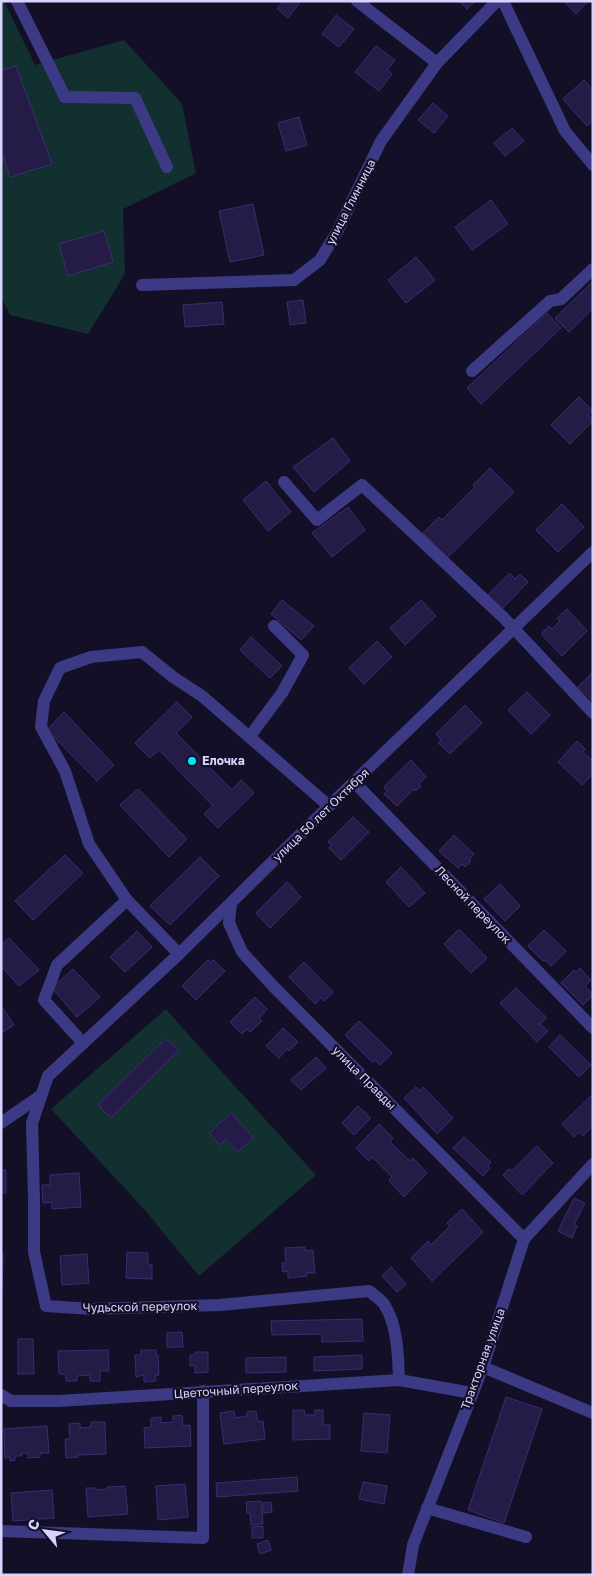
<svg xmlns="http://www.w3.org/2000/svg" width="594" height="1576" font-family="'Golos Text',sans-serif">
<style>
.green{fill:#12302f}
.building{fill:#241b47;stroke:#3b2d73}
.lines{fill:none;stroke-linecap:round;stroke-linejoin:round}
.minor{stroke:#3d3a85;stroke-width:12}
.poi-dot{fill:#00e5ff;stroke:#130f26;stroke-width:2}
.labels{text-anchor:middle;stroke-width:4.5;stroke-linejoin:round;paint-order:stroke}
.street-label{font-size:12px;fill:#d9d4ff;stroke:#130f26}
.poi-label{font-size:12px;font-weight:bold;fill:#d9d4ff;stroke:#130f26;text-anchor:start}
</style>
<rect width="100%" height="100%" fill="#130f26"/>
<g class="green">
<polygon points="1,1 4,1 35,65 124,40 182,104 196,173 123,209 125,274 88,334 10,315 1,297"/>
<polygon points="166,1009 201,1049 316,1175 199,1276 144,1209 51,1109"/>
</g>
<g class="building">
<polygon points="283,1 301,1 288,18 277,9"/>
<polygon points="459,1 475,1 467,9"/>
<polygon points="564,1 588,1 576,14"/>
<polygon points="336,15 354,29 339,47 322,34"/>
<polygon points="376,46 395,60 387,70 392,74 379,91 355,72"/>
<polygon points="16,66 52,164 10,177 1,149 1,71"/>
<polygon points="584,80 593,90 593,120 587,126 563,99"/>
<polygon points="433,103 448,116 434,133 418,120"/>
<polygon points="299,117 307,145 286,151 278,123"/>
<polygon points="512,128 524,141 505,156 494,143"/>
<polygon points="491,200 508,224 472,250 455,227"/>
<polygon points="253,204 264,255 230,262 219,211"/>
<polygon points="104,231 113,262 68,276 59,244"/>
<polygon points="416,257 435,280 406,303 388,280"/>
<polygon points="593,281 593,308 569,332 555,318"/>
<polygon points="303,300 306,323 290,325 287,302"/>
<polygon points="222,302 224,324 185,327 183,305"/>
<polygon points="547,313 561,328 481,404 467,388"/>
<polygon points="579,397 593,411 588,415 593,421 570,444 551,425"/>
<polygon points="333,438 350,461 314,492 293,467"/>
<polygon points="490,468 514,492 447,558 423,533 439,517 442,520 475,487 473,485"/>
<polygon points="266,481 291,512 268,531 243,500"/>
<polygon points="562,504 584,527 558,552 536,530"/>
<polygon points="348,507 365,530 332,557 312,533"/>
<polygon points="510,573 515,579 520,574 528,582 502,609 488,595"/>
<polygon points="282,600 314,626 301,640 271,614"/>
<polygon points="421,600 436,616 405,645 390,628"/>
<polygon points="567,609 587,631 562,656 541,634 549,626 552,629 560,621 557,618"/>
<polygon points="251,637 282,666 270,678 240,650"/>
<polygon points="377,641 392,657 364,684 349,668"/>
<polygon points="593,672 593,701 578,687"/>
<polygon points="527,692 550,715 531,734 508,710"/>
<polygon points="177,702 192,717 176,733 232,790 241,780 254,793 218,828 204,814 213,806 159,750 150,758 135,743"/>
<polygon points="465,705 482,723 450,754 438,743 441,740 436,734"/>
<polygon points="64,712 114,765 97,781 47,730"/>
<polygon points="577,741 585,749 583,752 592,760 593,759 593,774 582,785 558,762"/>
<polygon points="411,760 426,777 419,784 421,786 416,791 414,789 397,806 384,794 387,791 384,787"/>
<polygon points="138,789 187,839 169,857 120,805"/>
<polygon points="353,817 369,832 341,860 329,848 332,845 328,842"/>
<polygon points="454,835 474,854 469,860 471,861 465,867 462,864 458,868 439,851"/>
<polygon points="65,855 83,873 33,920 15,901"/>
<polygon points="200,857 219,876 170,925 150,906"/>
<polygon points="401,867 425,893 409,907 386,882"/>
<polygon points="287,882 301,897 270,928 256,913"/>
<polygon points="500,884 520,906 505,921 484,899"/>
<polygon points="459,929 487,958 471,973 444,944"/>
<polygon points="544,930 566,951 551,966 545,960 543,961 528,946"/>
<polygon points="137,931 152,947 125,972 110,957"/>
<polygon points="9,938 39,970 19,986 1,966 1,945"/>
<polygon points="208,960 210,962 213,960 225,971 196,1000 182,986"/>
<polygon points="304,962 333,992 324,1001 321,998 315,1004 289,977"/>
<polygon points="580,968 591,980 585,986 593,995 583,1005 561,983 574,970 576,972"/>
<polygon points="73,969 100,997 77,1017 52,988"/>
<polygon points="516,988 547,1018 540,1024 548,1031 537,1042 500,1003"/>
<polygon points="255,997 267,1009 259,1018 262,1021 250,1032 247,1029 242,1034 230,1022"/>
<polygon points="3,1008 14,1025 1,1033 1,1009"/>
<polygon points="359,1021 392,1053 380,1065 375,1060 372,1062 345,1035"/>
<polygon points="283,1028 298,1042 289,1051 287,1049 279,1058 266,1046"/>
<polygon points="560,1035 591,1065 579,1077 549,1047"/>
<polygon points="165,1039 179,1050 111,1118 98,1105"/>
<polygon points="316,1057 326,1068 301,1090 291,1080"/>
<polygon points="416,1087 420,1091 423,1087 453,1118 437,1134 404,1098"/>
<polygon points="591,1096 593,1097 593,1125 583,1136 579,1132 574,1137 562,1124"/>
<polygon points="358,1106 371,1118 354,1135 342,1123"/>
<polygon points="231,1113 254,1138 238,1152 226,1139 220,1145 209,1133"/>
<polygon points="379,1124 393,1138 390,1142 410,1161 413,1158 427,1173 404,1197 389,1181 392,1177 372,1157 369,1161 356,1148"/>
<polygon points="464,1137 491,1162 488,1165 490,1168 483,1176 453,1148"/>
<polygon points="537,1146 553,1163 522,1195 503,1175 509,1169 512,1171"/>
<rect x="1" y="1170" width="5" height="23"/>
<polygon points="79,1173 81,1207 52,1209 52,1202 43,1203 42,1185 50,1185 50,1175"/>
<polygon points="574,1198 585,1203 574,1225 577,1226 572,1238 558,1231"/>
<polygon points="462,1209 483,1232 432,1281 411,1258 428,1241 431,1245 450,1226 447,1223"/>
<polygon points="305,1247 305,1251 313,1250 315,1273 306,1273 307,1276 288,1278 288,1271 283,1272 282,1263 286,1263 285,1248"/>
<polygon points="127,1252 148,1253 148,1264 152,1265 152,1279 126,1278"/>
<polygon points="1,1254 3,1254 2,1292 1,1292"/>
<polygon points="87,1254 89,1283 62,1285 60,1256"/>
<polygon points="391,1267 406,1284 397,1292 382,1276"/>
<polygon points="362,1319 363,1341 322,1342 322,1334 272,1335 271,1321"/>
<polygon points="182,1332 183,1347 167,1347 167,1333"/>
<polygon points="18,1339 33,1339 34,1374 18,1374"/>
<polygon points="108,1350 109,1371 100,1371 100,1381 90,1381 90,1375 77,1376 77,1381 66,1381 66,1374 59,1374 58,1351"/>
<polygon points="141,1350 156,1350 156,1355 158,1355 159,1375 155,1375 156,1381 144,1382 144,1375 136,1377 135,1355 141,1355"/>
<polygon points="195,1352 208,1352 208,1372 195,1373 195,1366 190,1366 190,1355 195,1355"/>
<polygon points="362,1355 362,1369 314,1371 314,1357"/>
<polygon points="286,1357 286,1372 246,1373 246,1358"/>
<polygon points="506,1397 542,1409 504,1523 468,1510"/>
<polygon points="293,1410 304,1410 305,1415 315,1415 315,1410 323,1410 323,1425 330,1425 330,1439 293,1440"/>
<polygon points="234,1411 235,1418 247,1416 247,1412 256,1411 258,1422 263,1421 265,1439 224,1444 220,1413"/>
<polygon points="364,1413 390,1415 387,1453 361,1451"/>
<polygon points="182,1415 183,1426 190,1425 191,1446 145,1448 144,1428 151,1427 151,1418 161,1417 161,1423 173,1422 173,1416"/>
<polygon points="91,1422 105,1422 106,1454 78,1455 78,1457 66,1458 65,1439 70,1439 69,1424 80,1423 80,1428 91,1427"/>
<polygon points="47,1426 49,1453 40,1453 40,1457 28,1458 28,1453 22,1453 22,1456 15,1456 15,1460 10,1461 10,1457 5,1458 4,1429"/>
<polygon points="297,1477 298,1491 217,1497 216,1483"/>
<polygon points="363,1482 387,1486 384,1504 359,1499"/>
<polygon points="185,1484 188,1517 158,1520 156,1486"/>
<polygon points="125,1486 128,1514 88,1517 86,1488 96,1488 96,1490 107,1489 107,1487"/>
<polygon points="52,1490 54,1518 13,1521 11,1493"/>
<polygon points="261,1501 263,1524 251,1525 250,1513 247,1513 246,1502"/>
<polygon points="271,1502 272,1512 263,1513 263,1503"/>
<polygon points="263,1526 263,1538 252,1538 252,1527"/>
<polygon points="268,1540 271,1550 260,1554 257,1544"/>
</g>
<g class="lines">
<g class="minor">
<polyline points="17,1 65,97 135,98 167,167"/>
<polyline points="357,1 437,63"/>
<polyline points="503,1 565,131 593,165"/>
<polyline points="142,285 294,280 320,260 338,230 381,141 437,63 497,1"/>
<polyline points="472,371 550,301 561,299 593,269"/>
<polyline points="284,482 317,520 362,485 504,618 593,713"/>
<polyline points="250,736 282,693 303,655 274,626"/>
<polyline points="354,782 593,1028"/>
<polyline points="231,903 229,923 242,952 273,986 524,1239"/>
<polyline points="179,954 127,900 89,844 65,771 41,727 44,701 60,668 91,657 142,652 173,677 202,696 329,806"/>
<polyline points="83,1043 44,1000 57,965 127,900"/>
<polyline points="1,1123 40,1096"/>
<polyline points="483,1367 593,1413"/>
<path d="M399 1380C398 1355 398 1326 384 1304 380 1299 374 1295 369 1291L220 1305 92 1309 46 1306 34 1252V1199L32 1123 48 1076 179 954 329 806 593 552"/>
<polyline points="1,1395 11,1401 58,1401 399,1380 472,1393"/>
<polyline points="427,1508 526,1537"/>
<polyline points="1,1531 203,1538 203,1391"/>
<polyline points="408,1575 413,1545 483,1367 524,1239 593,1164"/>
</g>
</g>
<circle class="poi-dot" cx="192" cy="761" r="5"/>
<g class="labels">
<g class="street-label">
<text transform="translate(351 202) rotate(-63)" y="4">улица Глинница</text>
<text transform="translate(321 815) rotate(-44)" y="4">улица 50 лет Октября</text>
<text transform="translate(473 905) rotate(46)" y="4">Лесной переулок</text>
<text transform="translate(364 1078) rotate(45)" y="4">улица Правды</text>
<text transform="translate(140 1307) rotate(-1)" y="4">Чудьской переулок</text>
<text transform="translate(483 1359) rotate(-70)" y="4">Тракторная улица</text>
<text transform="translate(236 1390) rotate(-4)" y="4">Цветочный переулок</text>
</g>
<g class="poi-label">
<text x="202" y="765">Елочка</text>
</g>
</g>
<rect width="594" height="1576" fill="none" stroke="#d9d4ff" stroke-width="5"/>
<g transform="translate(45 1531) rotate(299)" stroke="#130f26" stroke-width="4" paint-order="stroke">
<path d="M0-4L9 19L0 12L-9 19Z" fill="#d9d4ff"/>
<text y="-8" font-size="14" font-weight="bold" text-anchor="middle" fill="#d9d4ff">С</text>
</g>
</svg>
